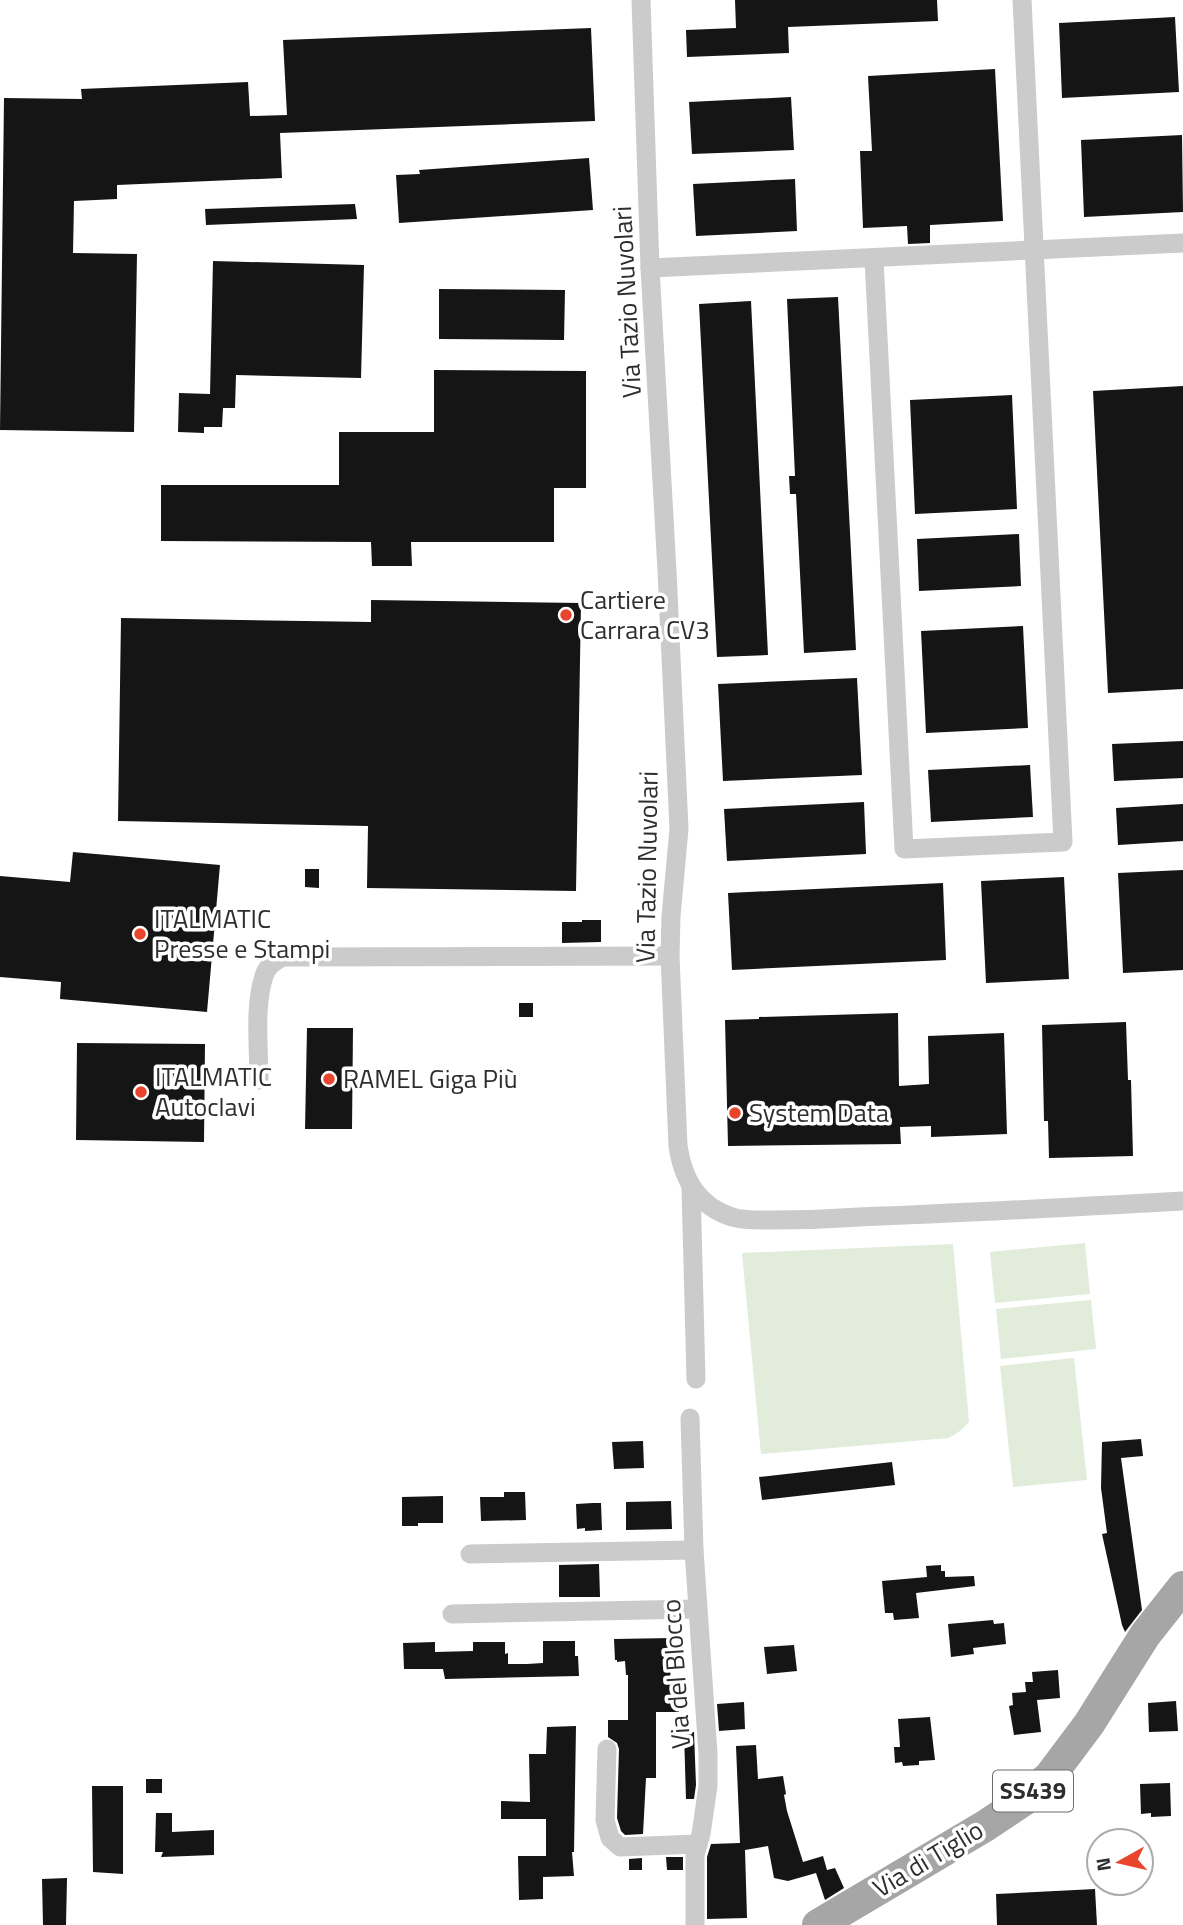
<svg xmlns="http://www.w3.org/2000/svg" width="1183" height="1925" font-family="'Titillium Web',sans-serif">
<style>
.green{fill:#e1ecdb}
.building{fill:#151515}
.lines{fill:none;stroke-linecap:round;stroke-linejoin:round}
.street{stroke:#cbcbcb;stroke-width:19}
.primary{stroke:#a6a6a6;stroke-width:32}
.poi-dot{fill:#e9452c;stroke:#fff;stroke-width:2.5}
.labels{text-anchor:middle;stroke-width:7;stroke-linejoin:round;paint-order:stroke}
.shield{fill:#fff;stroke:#6d6d6d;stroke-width:2}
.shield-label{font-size:24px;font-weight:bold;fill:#2e2e2e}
.street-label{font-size:26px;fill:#2e2e2e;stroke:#fff}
.poi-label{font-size:26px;fill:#2e2e2e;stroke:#fff;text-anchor:start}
</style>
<rect width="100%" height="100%" fill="#fff"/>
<g class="green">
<polygon points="1085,1243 1090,1294 995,1303 990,1252"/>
<polygon points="953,1244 969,1422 960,1431 949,1438 761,1454 742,1253"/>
<polygon points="1091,1300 1096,1349 1001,1359 996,1309"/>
<polygon points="1074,1358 1087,1480 1013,1487 1000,1366"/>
</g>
<g class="building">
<polygon points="735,0 937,0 938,21 788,27 789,53 687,57 686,30 736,28"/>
<polygon points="1175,17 1179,92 1062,98 1059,23"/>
<polygon points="591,28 595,121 280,133 282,178 117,185 117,199 74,201 73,253 137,254 134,432 0,430 4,98 82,99 81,89 248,82 250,116 287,115 283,40"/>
<polygon points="995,69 1003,221 930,225 930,243 908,244 907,226 863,228 860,151 872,151 868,76"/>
<polygon points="791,97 794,150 692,154 689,102"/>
<polygon points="1182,135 1183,212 1084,217 1081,140"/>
<polygon points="589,158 593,210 399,223 396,175 420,174 419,170"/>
<polygon points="795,179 797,231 696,236 693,184"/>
<polygon points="355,204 357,219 206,225 205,209"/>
<polygon points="213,261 364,265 361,378 236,375 235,408 223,408 222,427 204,427 204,433 178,432 179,393 210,394"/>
<polygon points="439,289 565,290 564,340 439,339"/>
<polygon points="838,297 856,650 804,653 796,494 790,494 789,476 795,476 787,299"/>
<polygon points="751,301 768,655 717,657 699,304"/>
<polygon points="434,370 586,371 586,488 554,488 554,542 411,542 412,566 372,566 371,542 161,541 161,485 339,485 339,432 434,432"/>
<polygon points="1183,386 1183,689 1108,693 1093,391"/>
<polygon points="1012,395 1017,509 915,514 910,400"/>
<polygon points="1019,534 1021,586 919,591 917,539"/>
<polygon points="371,600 581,603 576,891 367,888 368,826 118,821 121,618 371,622"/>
<polygon points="1023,626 1028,728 926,733 921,631"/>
<polygon points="857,678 862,775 723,781 718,684"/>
<polygon points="1183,741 1183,778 1114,781 1112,744"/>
<polygon points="1030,765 1033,817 931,822 928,770"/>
<polygon points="864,802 866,854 727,861 724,809"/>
<polygon points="1183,804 1183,841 1118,845 1116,808"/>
<polygon points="73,852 220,865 207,1012 60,999 61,982 0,977 0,876 70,882"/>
<polygon points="305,869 319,869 319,888 305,887"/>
<polygon points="1183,870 1183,970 1123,973 1118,873"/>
<polygon points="1064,877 1069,979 986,983 981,881"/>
<polygon points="943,883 946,960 732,970 728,893"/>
<polygon points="582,920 601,920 601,942 562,943 562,922 582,922"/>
<rect x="519" y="1003" width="14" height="14"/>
<polygon points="898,1013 899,1086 929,1084 928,1036 1004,1033 1007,1134 931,1137 931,1126 900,1127 901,1144 728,1146 725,1020 759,1019 759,1017"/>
<polygon points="1126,1022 1128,1080 1131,1080 1133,1156 1049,1158 1048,1121 1044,1121 1042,1025"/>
<polygon points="307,1028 353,1028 352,1129 305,1129"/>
<polygon points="77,1043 205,1044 204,1142 76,1140"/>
<polygon points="1141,1439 1143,1456 1121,1458 1142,1610 1125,1632 1122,1625 1102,1534 1107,1533 1101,1488 1102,1442"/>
<polygon points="643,1441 644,1468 614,1469 612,1442"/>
<polygon points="892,1462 895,1485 762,1500 759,1477"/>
<polygon points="504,1492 525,1492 526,1520 481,1521 480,1497 504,1497"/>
<polygon points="443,1496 443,1523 418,1523 418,1526 402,1526 402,1497"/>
<polygon points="671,1501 672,1529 626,1530 626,1502"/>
<polygon points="593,1503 601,1503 602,1530 585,1531 585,1528 577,1529 576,1504"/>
<polygon points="599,1564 600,1597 559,1597 559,1565"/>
<polygon points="941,1565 941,1571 945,1571 945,1577 974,1576 975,1586 916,1593 919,1618 894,1620 893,1613 885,1613 882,1581 927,1577 926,1566"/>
<polygon points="993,1620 994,1624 1004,1623 1006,1644 973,1648 974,1654 951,1657 948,1624"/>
<polygon points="673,1638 674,1659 671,1659 670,1684 679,1684 679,1712 656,1712 656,1778 646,1778 643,1834 625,1835 621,1831 617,1818 619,1749 617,1743 608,1737 608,1720 628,1720 628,1675 626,1675 625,1661 617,1662 617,1660 615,1660 614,1639"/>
<polygon points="543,1641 575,1641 575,1656 578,1656 579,1676 445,1679 443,1669 404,1669 403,1643 435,1642 435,1652 473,1651 473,1642 505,1642 505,1654 508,1653 508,1664 527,1664 543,1663"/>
<polygon points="794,1645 797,1671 767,1674 764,1647"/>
<polygon points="1058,1670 1060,1698 1037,1700 1041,1732 1014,1735 1009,1706 1013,1705 1012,1693 1026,1692 1025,1682 1033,1682 1032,1672"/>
<polygon points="1176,1701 1178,1731 1149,1732 1148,1703"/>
<polygon points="744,1702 745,1729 719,1731 717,1704"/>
<polygon points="930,1717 935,1760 919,1761 919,1765 903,1766 902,1762 895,1763 894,1747 900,1747 898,1719"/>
<polygon points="576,1726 574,1852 572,1852 574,1876 543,1877 543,1899 519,1900 518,1856 546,1856 546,1819 501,1819 501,1801 530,1802 529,1754 546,1754 547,1727"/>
<polygon points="694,1732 696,1785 694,1799 686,1799 684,1733"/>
<polygon points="756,1745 758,1779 783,1776 786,1794 784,1795 787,1811 803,1862 823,1856 827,1870 835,1868 844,1888 825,1900 816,1873 788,1881 774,1878 768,1846 745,1850 747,1918 707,1919 707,1857 711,1844 740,1843 736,1746"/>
<rect x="146" y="1779" width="16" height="14"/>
<polygon points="1170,1783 1171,1816 1151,1817 1151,1813 1141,1814 1140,1784"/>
<polygon points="92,1786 123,1786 123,1874 93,1872"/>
<polygon points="156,1813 172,1813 172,1832 214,1830 214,1855 161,1857 163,1852 155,1852"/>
<polygon points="666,1857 683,1857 683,1870 667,1870"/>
<polygon points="642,1858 642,1870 629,1870 629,1859"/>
<polygon points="67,1878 66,1925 43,1925 42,1879"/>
<polygon points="1095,1889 1097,1925 997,1925 996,1894"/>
</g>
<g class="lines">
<g class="street">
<path d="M641 0 650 268 667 571 679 829 671 916 670 956 678 1146C683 1180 698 1206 732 1217 745 1221 761 1220 774 1220 803 1220 831 1219 859 1217 967 1213 1075 1207 1183 1201"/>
<polyline points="874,259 904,849 1063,842 1022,0"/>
<polyline points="650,268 1183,243"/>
<path d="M259 1080C259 1048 254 1006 264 976 267 966 274 961 283 957L670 956"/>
<polyline points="691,1187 696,1379"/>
<polyline points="690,1418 694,1550 708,1754 708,1786 701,1834 695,1855 695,1925"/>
<polyline points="470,1554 694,1550"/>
<polyline points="452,1614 697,1609"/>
<polyline points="607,1749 605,1820 610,1838 620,1847 698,1844"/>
</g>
<polyline class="primary" points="818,1925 985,1826 1024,1800 1050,1776 1089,1724 1145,1635 1183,1587"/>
</g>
<g class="poi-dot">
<circle cx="566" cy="615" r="7"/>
<circle cx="140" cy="934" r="7"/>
<circle cx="329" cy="1079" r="7"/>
<circle cx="141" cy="1092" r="7"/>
<circle cx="735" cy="1113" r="7"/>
</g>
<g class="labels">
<rect class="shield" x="993" y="1770.5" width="80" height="41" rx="5"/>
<g class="shield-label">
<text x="1033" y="1799">SS439</text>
</g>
<g class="street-label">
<text transform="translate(627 302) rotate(-93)" y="9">Via Tazio Nuvolari</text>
<text transform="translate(647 867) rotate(-89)" y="9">Via Tazio Nuvolari</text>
<text transform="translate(676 1674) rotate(-94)" y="9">Via del Blocco</text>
<text transform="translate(928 1859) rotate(-31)" y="9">Via di Tiglio</text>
</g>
<g class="poi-label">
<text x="580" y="609">Cartiere<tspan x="580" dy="30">Carrara CV3</tspan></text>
<text x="154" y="928">ITALMATIC<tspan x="154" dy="30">Presse e Stampi</tspan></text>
<text x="155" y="1086">ITALMATIC<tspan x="155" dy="30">Autoclavi</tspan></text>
<text x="343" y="1088">RAMEL Giga Più</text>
<text x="749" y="1122">System Data</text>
</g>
</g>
<g transform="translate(1120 1862) rotate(262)"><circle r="33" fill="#ffffff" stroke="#ababab" stroke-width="2"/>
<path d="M0-5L12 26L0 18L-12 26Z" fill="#e9452c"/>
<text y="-10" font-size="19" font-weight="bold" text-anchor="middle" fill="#2e2e2e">N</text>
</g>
</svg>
